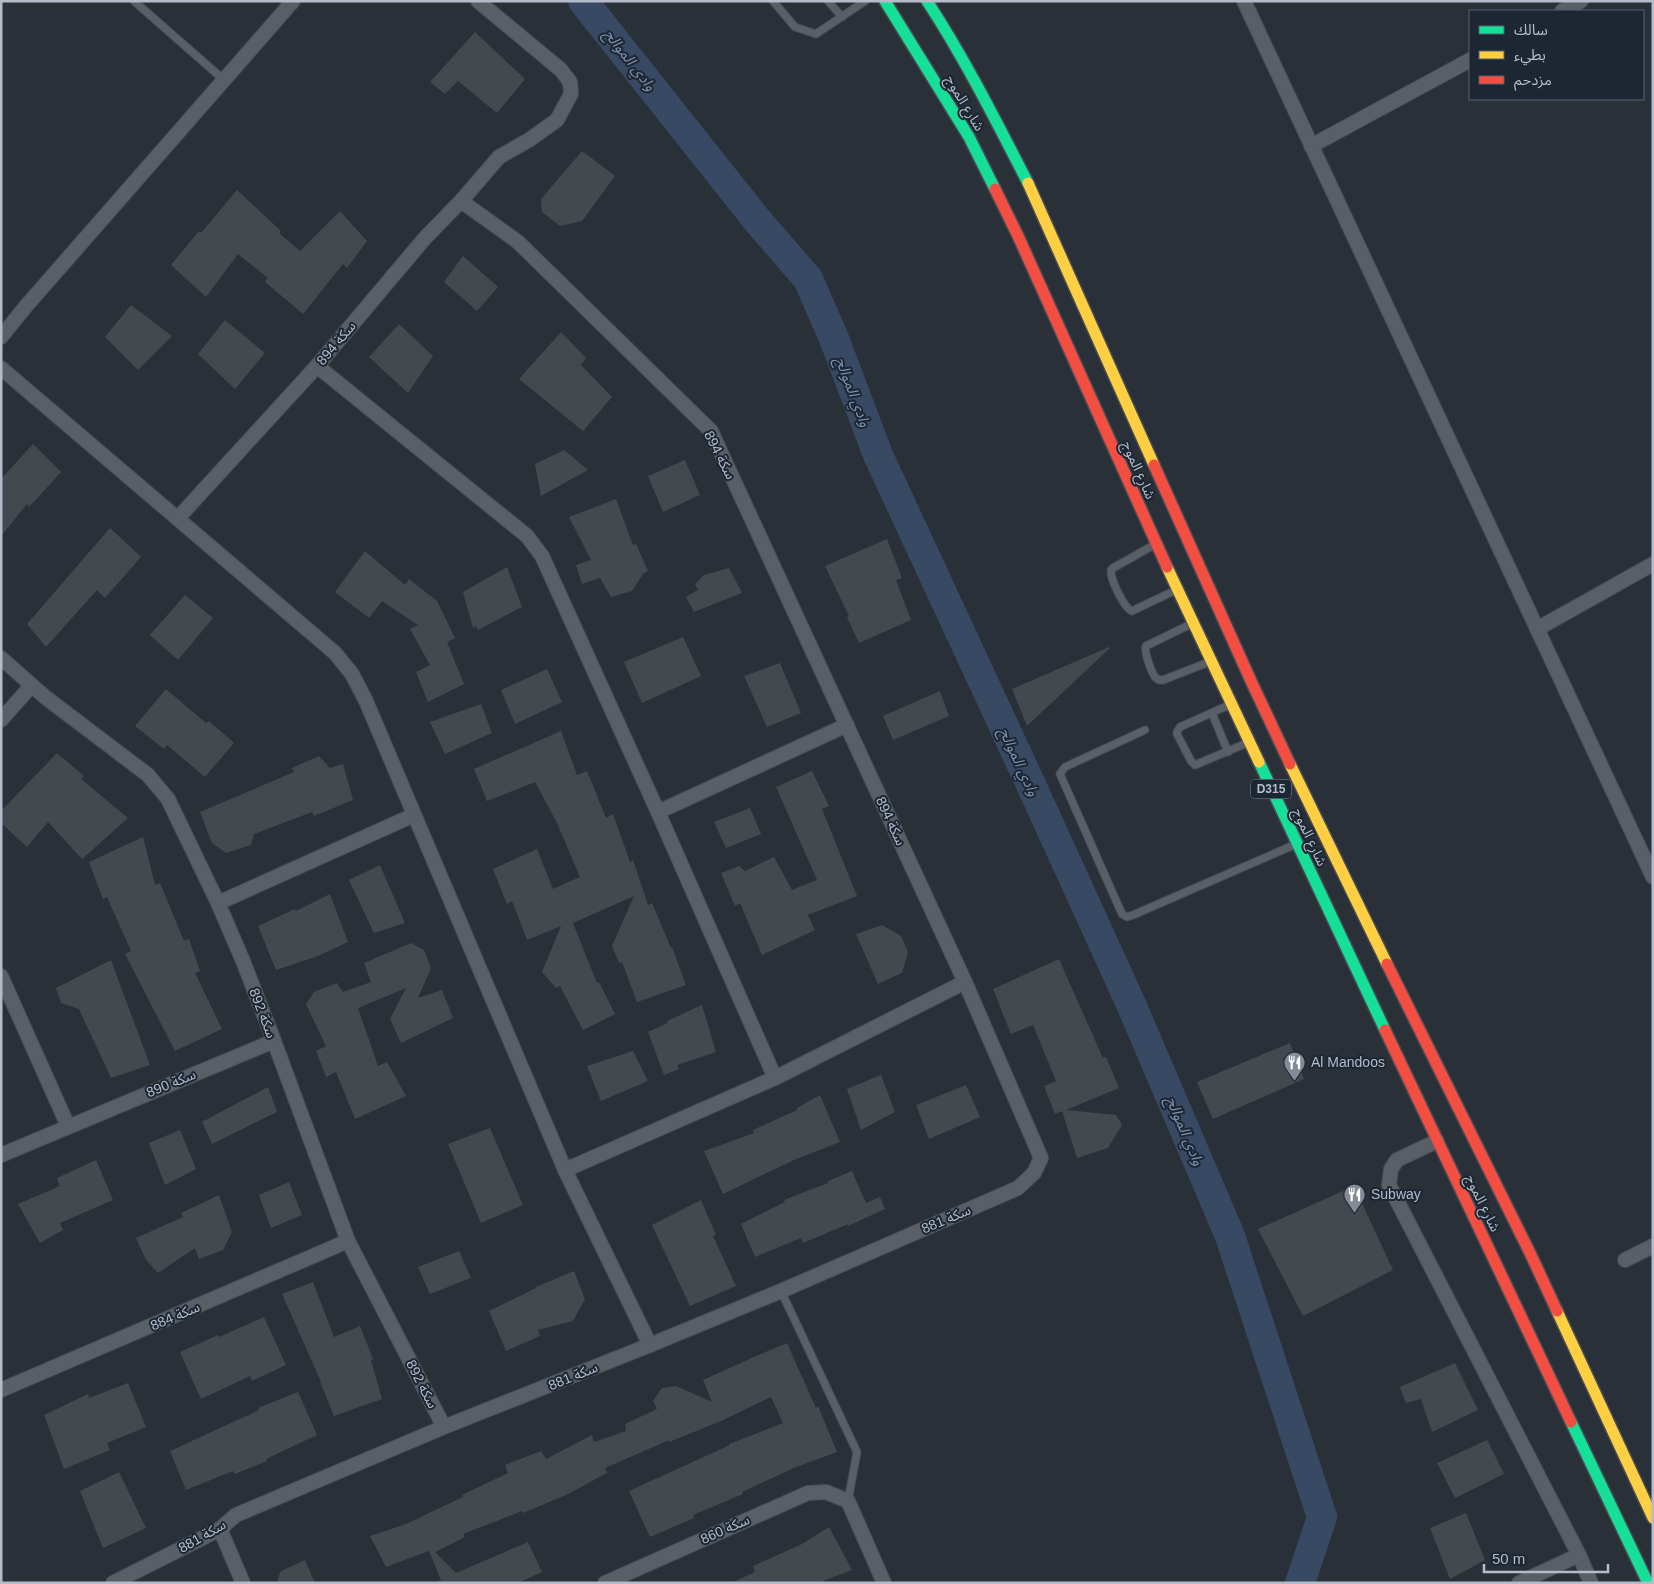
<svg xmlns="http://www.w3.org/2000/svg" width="1654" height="1584" font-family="Helvetica,'Noto Sans Arabic',sans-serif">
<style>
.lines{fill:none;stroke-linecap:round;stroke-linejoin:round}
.river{stroke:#384963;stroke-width:30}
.building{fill:#444950}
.lane-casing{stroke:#484c53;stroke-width:9}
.street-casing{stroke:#484c53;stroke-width:16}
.fast-casing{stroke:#484c55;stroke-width:14}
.slow-casing{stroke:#484c55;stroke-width:14}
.jam-casing{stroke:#484c55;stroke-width:14}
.lane{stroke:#5a5e66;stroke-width:7}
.street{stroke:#5a5e66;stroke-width:14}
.fast{stroke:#16e098;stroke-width:11}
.slow{stroke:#ffcf43;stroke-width:11}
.jam{stroke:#f24e42;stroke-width:11}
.labels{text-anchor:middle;stroke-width:4;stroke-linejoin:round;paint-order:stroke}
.shield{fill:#1d2633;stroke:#878f9c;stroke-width:1}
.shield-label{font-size:12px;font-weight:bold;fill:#b4bcc9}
.street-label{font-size:14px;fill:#b4bcc9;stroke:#1d2633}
.poi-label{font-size:14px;fill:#b4bcc9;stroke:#1d2633;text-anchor:start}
.water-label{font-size:15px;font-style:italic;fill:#7c92b1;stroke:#1d2633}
</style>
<rect width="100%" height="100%" fill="#2a3038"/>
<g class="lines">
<polyline class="river" points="583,1 757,220 808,279 833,336 878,455 1027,776 1131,1004 1230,1236 1322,1517 1300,1583"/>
</g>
<g class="building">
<polygon points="475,32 525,79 497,113 458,81 445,94 430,82"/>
<polygon points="582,151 615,176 582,221 560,226 542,212 541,199"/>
<polygon points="237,190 281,231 279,233 300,251 340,211 367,241 347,268 343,264 303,314 265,282 268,278 238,254 206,297 171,265 199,231 201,233"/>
<polygon points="463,256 498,287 477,311 444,282"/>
<polygon points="131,305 172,336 138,370 105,337"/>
<polygon points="225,320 265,353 235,389 198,354"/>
<polygon points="399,324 433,356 408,393 369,357"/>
<polygon points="561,332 586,358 581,365 612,397 583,431 519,379"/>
<polygon points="33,444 61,472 29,507 27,504 1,536 1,479"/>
<polygon points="564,450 588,470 541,496 535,464"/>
<polygon points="685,460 700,495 663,512 648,476"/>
<polygon points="616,499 633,545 636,544 648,571 643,574 632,591 611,597 600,578 582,584 576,565 591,560 569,517"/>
<polygon points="110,528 141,557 105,598 97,590 46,647 27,624"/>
<polygon points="887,539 902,578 896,580 911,620 859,643 847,617 849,616 825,566"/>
<polygon points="365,551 405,585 409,579 437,601 455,638 447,642 464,684 428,702 416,672 430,665 410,629 418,625 382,601 369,618 335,592"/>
<polygon points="507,567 522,607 478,630 476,626 473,628 463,592"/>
<polygon points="729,568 742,593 694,612 686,597 698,590 695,584 704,575"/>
<polygon points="185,595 213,618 178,660 150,635"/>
<polygon points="683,637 701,676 642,703 624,662"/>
<polygon points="1109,647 1110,648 1027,726 1012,689"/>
<polygon points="780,663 801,713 767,727 744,676"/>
<polygon points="547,669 562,702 515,724 501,690"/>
<polygon points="166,689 206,723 209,721 234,743 205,777 167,745 164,749 135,726"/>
<polygon points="940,691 949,716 893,740 883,716"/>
<polygon points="481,704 492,733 445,754 430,722"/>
<polygon points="561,731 577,775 587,771 606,818 613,814 630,862 633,860 648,905 652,903 671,948 672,947 686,985 637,1002 622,962 619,963 612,946 634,896 573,923 597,983 599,982 615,1014 583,1030 560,986 556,988 542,972 561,926 527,940 512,901 507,904 493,869 537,849 553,889 580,877 557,823 535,782 487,801 474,769"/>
<polygon points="57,753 84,776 81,779 128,818 82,859 48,822 27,847 1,823 1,811"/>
<polygon points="319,756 330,768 343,764 353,800 314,816 312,812 254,834 251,845 226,853 212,843 200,812 294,772 292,768"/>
<polygon points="812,771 829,806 822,809 857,896 808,915 815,930 762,955 740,903 735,906 721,873 739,866 745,871 774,857 792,890 817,880 776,787"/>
<polygon points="750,808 761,834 726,848 714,822"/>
<polygon points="143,837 155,885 160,883 184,941 189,939 200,971 195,973 222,1029 175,1051 125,954 131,951 107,897 103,899 89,862"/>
<polygon points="380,865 405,923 374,933 349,880"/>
<polygon points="330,894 348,942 318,956 276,970 258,926 295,909 296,911"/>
<polygon points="882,925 901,936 908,952 902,973 878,984 856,934"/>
<polygon points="411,943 424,950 431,968 418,998 442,990 453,1018 401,1043 390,1019 406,988 358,1008 378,1066 387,1062 406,1096 355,1119 336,1072 326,1077 316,1051 326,1046 306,1004 314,992 337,983 343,992 371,982 364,963"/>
<polygon points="1059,959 1103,1058 1106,1057 1119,1088 1066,1110 1116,1115 1122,1125 1108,1148 1077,1158 1062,1111 1055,1114 1044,1086 1056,1081 1033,1025 1011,1034 993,989"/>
<polygon points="111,960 150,1065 111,1078 79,1009 61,1003 56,988"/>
<polygon points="702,1005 716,1052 677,1065 679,1069 664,1075 648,1032 668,1023 667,1021"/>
<polygon points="1290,1043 1304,1079 1213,1119 1197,1082"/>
<polygon points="633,1051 648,1081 601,1101 587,1066"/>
<polygon points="881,1075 895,1112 861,1130 847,1089"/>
<polygon points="966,1085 980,1117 929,1139 916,1105"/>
<polygon points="268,1087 277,1112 212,1144 202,1122"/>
<polygon points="820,1095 840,1142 794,1160 723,1194 704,1151 754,1133 753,1130 797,1110 797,1108"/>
<polygon points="490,1128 523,1205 481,1223 448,1144"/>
<polygon points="180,1130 196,1169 165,1185 149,1143"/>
<polygon points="96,1160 113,1200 60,1223 63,1230 40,1243 18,1204 60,1186 57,1178"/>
<polygon points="852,1171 866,1203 880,1197 885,1209 848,1226 848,1224 803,1243 801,1238 755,1257 741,1224 785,1202 784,1200 828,1183 828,1181"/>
<polygon points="289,1182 302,1215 271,1228 259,1195"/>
<polygon points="1354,1186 1393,1270 1303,1316 1258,1229"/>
<polygon points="219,1195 232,1232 223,1250 199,1259 195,1248 158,1273 146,1260 136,1238 183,1217 181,1213"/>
<polygon points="701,1200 716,1235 713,1236 736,1286 690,1306 652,1225"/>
<polygon points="459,1251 471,1278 430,1294 418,1267"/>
<polygon points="574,1271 585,1299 573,1321 538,1330 540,1336 506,1351 489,1311 536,1288 536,1287"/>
<polygon points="313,1282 334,1337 360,1326 373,1359 371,1360 382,1399 334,1416 320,1382 321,1382 282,1294"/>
<polygon points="264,1317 286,1365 252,1381 250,1376 201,1399 180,1352 218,1335 219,1337"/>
<polygon points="787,1343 816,1408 818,1406 837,1452 794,1468 742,1492 743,1494 693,1515 694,1518 650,1537 629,1491 730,1445 729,1444 783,1423 771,1397 721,1421 669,1442 669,1440 605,1468 607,1473 566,1495 523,1513 522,1511 463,1534 465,1537 435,1552 456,1573 528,1542 542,1572 518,1583 434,1583 441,1580 429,1551 386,1567 370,1536 406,1524 463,1497 462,1495 508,1473 505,1465 541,1451 546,1459 592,1435 594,1442 626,1431 625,1424 657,1409 653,1401 662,1388 676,1386 712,1402 703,1380 754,1357"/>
<polygon points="1455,1363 1478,1410 1432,1432 1421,1399 1406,1403 1400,1387"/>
<polygon points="128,1383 146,1427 107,1443 110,1450 64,1469 44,1415 88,1394 89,1398"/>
<polygon points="298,1392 317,1435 266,1459 267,1461 235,1474 233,1471 186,1490 170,1451 259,1410 258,1408"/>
<polygon points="1487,1440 1504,1474 1455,1498 1437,1463"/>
<polygon points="119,1472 146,1528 103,1548 80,1491"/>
<polygon points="1466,1513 1485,1560 1450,1579 1430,1528"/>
<polygon points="829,1527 852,1570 818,1583 731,1583 755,1572 753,1566 802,1544"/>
<polygon points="305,1560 315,1583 276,1583 281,1571"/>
</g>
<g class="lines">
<defs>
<g id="lane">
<polyline points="134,1 224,80"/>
<polyline points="773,1 795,27 816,34 865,1"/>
<polyline points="828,1 842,17"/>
<path d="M1154 545 1113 568 1111 570C1110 579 1124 608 1132 611L1176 590"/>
<path d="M1191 624 1146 646C1144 652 1151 671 1155 677 1158 680 1159 680 1163 680L1209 662"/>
<polyline points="1229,705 1180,727 1177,732 1177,734 1191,761 1195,765 1247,743"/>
<polyline points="1212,713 1228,752"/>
<polyline points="1145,730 1065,767 1060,774 1122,914 1127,917 1133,915 1294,845"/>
<polyline points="781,1291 857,1452 848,1501"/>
</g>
<g id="street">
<polyline points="1244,1 1653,877"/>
<polyline points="1562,11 1581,1"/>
<polyline points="1311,146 1470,60"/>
<polyline points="461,201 499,157 529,140 557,120 571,94 570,82 561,70 478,1"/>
<polyline points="1,337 27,305 293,1"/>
<polyline points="317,366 527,536 542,556 658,812 775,1078"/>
<polyline points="1,368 335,653 352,674 366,701 565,1170 650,1345"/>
<polyline points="1537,629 1653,564"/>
<polyline points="1,658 45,697 148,775 168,799 218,903 243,961 274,1041 348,1241 444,1427"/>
<polyline points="1,720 31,686"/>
<polyline points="658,812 847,725"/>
<polyline points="218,903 414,815"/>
<polyline points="1,976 68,1126"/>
<polyline points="1437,1141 1397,1160 1391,1169 1389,1185 1579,1555 1591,1583"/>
<polyline points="1,1155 274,1041"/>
<polyline points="565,1170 775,1078 965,982"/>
<polyline points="1625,1260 1653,1246"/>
<polyline points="1,1390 348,1241"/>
<polyline points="220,1529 243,1583"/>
<polyline points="113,1583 220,1529 236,1515 444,1427 650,1345 781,1291 1018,1188 1034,1173 1041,1158 965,982 711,431 518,242 461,201 425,238 317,366 178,518"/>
<polyline points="605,1583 808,1493 826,1492 848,1501 884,1583"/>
<polyline points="1519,1583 1579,1555"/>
</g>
<g id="fast">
<polyline points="885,1 969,137 995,189"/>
<path d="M927 1C965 59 996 121 1028 183"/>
<polyline points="1259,762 1385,1030"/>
<polyline points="1571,1422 1648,1583"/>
</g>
<g id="slow">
<polyline points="1028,183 1154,465"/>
<polyline points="1167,567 1259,762"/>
<polyline points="1290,764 1387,964"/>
<polyline points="1557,1311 1653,1518"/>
</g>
<g id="jam">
<polyline points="995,189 1019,238 1167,567"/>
<polyline points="1154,465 1251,681 1290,764"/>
<polyline points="1387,964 1531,1255 1557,1311"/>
<polyline points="1385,1030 1571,1422"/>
</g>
</defs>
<use href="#lane" class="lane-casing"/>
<use href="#street" class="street-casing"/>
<use href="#fast" class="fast-casing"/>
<use href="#slow" class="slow-casing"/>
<use href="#jam" class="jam-casing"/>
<use href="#lane" class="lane"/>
<use href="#street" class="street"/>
<use href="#fast" class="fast"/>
<use href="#slow" class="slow"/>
<use href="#jam" class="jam"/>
</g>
<defs>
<symbol id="restaurant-pin" viewBox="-11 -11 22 30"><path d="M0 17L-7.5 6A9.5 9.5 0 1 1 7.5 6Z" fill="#848b96" stroke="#1d2633"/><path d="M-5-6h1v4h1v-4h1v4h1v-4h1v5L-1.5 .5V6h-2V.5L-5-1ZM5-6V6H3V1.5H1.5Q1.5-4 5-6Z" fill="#fff"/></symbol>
</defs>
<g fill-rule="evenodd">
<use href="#restaurant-pin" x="1282" y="1050" width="25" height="34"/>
<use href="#restaurant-pin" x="1342" y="1182" width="25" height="34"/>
</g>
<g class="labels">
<rect class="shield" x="1251" y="779.5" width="40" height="19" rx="4"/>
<g class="shield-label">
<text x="1271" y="793">D315</text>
</g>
<g class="street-label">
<text transform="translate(965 103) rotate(59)" y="5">شارع الموج</text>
<text transform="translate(336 343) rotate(-50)" y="5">سكة 894</text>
<text transform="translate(720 455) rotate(63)" y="5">سكة 894</text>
<text transform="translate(1139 470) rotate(66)" y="5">شارع الموج</text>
<text transform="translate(891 821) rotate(65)" y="5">سكة 894</text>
<text transform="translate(1310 837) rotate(65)" y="5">شارع الموج</text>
<text transform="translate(263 1013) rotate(69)" y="5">سكة 892</text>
<text transform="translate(171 1083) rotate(-22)" y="5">سكة 890</text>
<text transform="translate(1483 1203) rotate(64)" y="5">شارع الموج</text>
<text transform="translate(946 1219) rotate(-23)" y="5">سكة 881</text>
<text transform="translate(175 1316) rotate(-23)" y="5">سكة 884</text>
<text transform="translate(573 1376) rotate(-22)" y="5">سكة 881</text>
<text transform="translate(422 1384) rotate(63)" y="5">سكة 892</text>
<text transform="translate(725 1529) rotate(-24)" y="5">سكة 860</text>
<text transform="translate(202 1536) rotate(-30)" y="5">سكة 881</text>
</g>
<g class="poi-label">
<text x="1311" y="1067">Al Mandoos</text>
<text x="1371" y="1199">Subway</text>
</g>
<g class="water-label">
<text transform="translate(630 60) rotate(52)" y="5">وادي الموالح</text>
<text transform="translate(853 392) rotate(69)" y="5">وادي الموالح</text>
<text transform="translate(1019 762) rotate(65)" y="5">وادي الموالح</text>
<text transform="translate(1185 1131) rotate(67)" y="5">وادي الموالح</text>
</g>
</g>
<rect width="1654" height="1584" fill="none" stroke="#b4bcc9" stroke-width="5"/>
<rect x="1469" y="10" width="175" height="90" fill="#1d2633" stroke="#59626f"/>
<rect x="1479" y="26" width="25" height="8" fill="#16e098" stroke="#59626f"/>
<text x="1514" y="35" font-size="15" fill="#b4bcc9">سالك</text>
<rect x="1479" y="51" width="25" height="8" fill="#ffcf43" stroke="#59626f"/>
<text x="1514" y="60" font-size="15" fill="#b4bcc9">بطيء</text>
<rect x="1479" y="76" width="25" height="8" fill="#f24e42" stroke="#59626f"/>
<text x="1514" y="85" font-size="15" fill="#b4bcc9">مزدحم</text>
<path d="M1484 1564v8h124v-8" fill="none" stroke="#b4bcc9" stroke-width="2.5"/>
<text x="1492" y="1564" font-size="15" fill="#b4bcc9" stroke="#1d2633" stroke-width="4" paint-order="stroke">50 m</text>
</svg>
